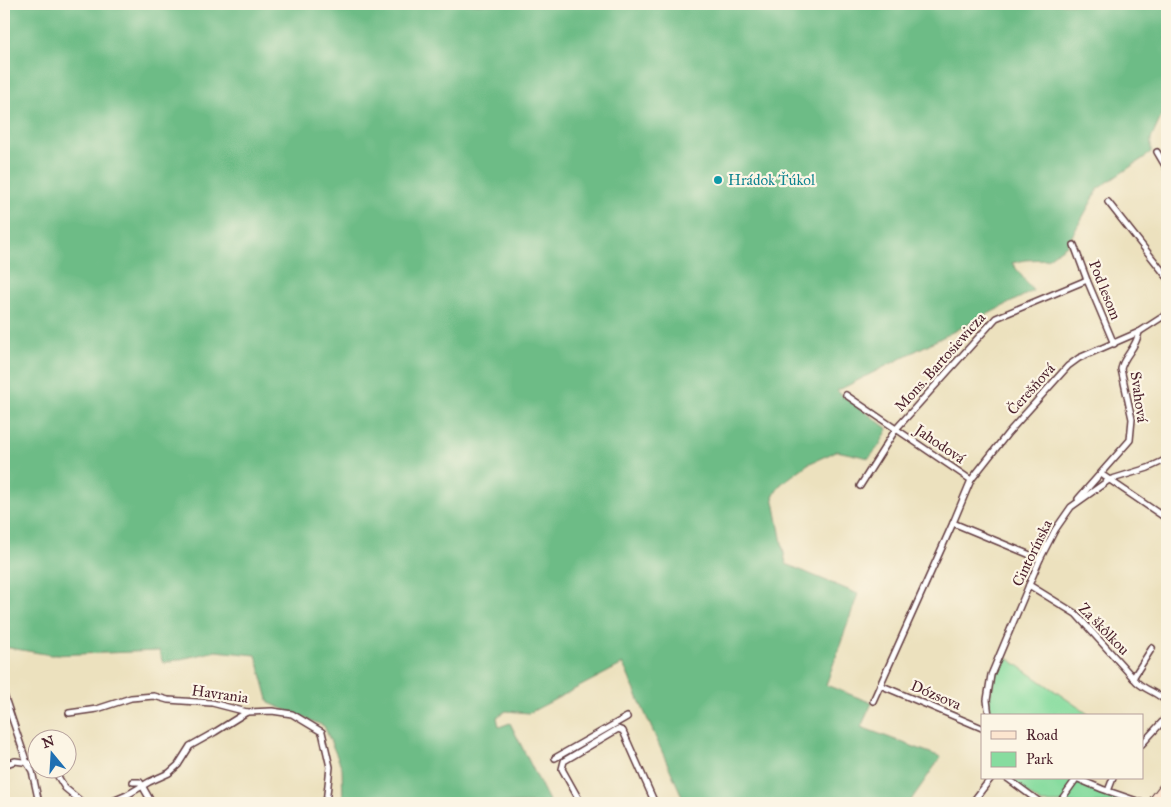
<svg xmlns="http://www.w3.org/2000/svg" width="1171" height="807" font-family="'IM FELL Great Primer',serif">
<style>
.green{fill:#87dc9f;stroke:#687e65}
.forest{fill:#6dbc86;stroke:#5c6e58}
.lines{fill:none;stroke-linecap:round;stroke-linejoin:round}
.street-casing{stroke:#623c41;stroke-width:8}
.secondary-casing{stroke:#623c41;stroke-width:9}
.street{stroke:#fff;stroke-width:5}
.secondary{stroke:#fce5cf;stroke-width:7}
.culture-dot{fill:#0f9aa8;stroke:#fcf5e5;stroke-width:2}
.labels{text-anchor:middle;stroke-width:4.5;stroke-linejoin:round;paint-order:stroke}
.culture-label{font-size:15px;fill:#0d838f;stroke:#fcf5e5;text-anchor:start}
.street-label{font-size:15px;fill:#4a1f2b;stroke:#fcf5e5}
</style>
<rect width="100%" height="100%" fill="#fcf5e5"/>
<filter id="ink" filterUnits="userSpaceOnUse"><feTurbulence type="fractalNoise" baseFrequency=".02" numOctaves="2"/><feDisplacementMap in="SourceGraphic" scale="10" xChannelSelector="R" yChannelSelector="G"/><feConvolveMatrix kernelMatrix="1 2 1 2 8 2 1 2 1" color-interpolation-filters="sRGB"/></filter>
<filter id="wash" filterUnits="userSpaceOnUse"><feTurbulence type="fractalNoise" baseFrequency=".0096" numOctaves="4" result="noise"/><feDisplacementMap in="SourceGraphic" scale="20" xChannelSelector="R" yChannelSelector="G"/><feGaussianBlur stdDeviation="1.12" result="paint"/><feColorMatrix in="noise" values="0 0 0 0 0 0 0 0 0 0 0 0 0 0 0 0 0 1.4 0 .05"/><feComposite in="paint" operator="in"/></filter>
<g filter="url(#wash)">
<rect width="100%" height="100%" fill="#ece1be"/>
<g class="green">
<path d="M1003 655 1088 714V716H990C986 699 996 671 1003 655Z"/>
<polygon points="1006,778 1068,778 1134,803 1041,803"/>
</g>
<polygon class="forest" points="4,4 1167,4 1167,104 1151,139 1151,153 1099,188 1067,245 1047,259 1025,260 1012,263 1033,291 837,391 888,429 879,446 869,458 837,451 808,464 781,484 773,496 786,564 858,594 826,685 872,703 861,727 941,757 909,803 685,803 623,664 529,713 506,711 497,717 499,727 510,723 550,803 343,803 342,768 324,726 269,703 256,655 216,651 163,663 159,651 51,655 4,647"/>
</g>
<g filter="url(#ink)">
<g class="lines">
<defs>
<g id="street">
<polyline points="1157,152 1167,169"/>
<polyline points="1108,202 1167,277"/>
<polyline points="1074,245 1087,280 1114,344"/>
<polyline points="846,395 971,480"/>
<polyline points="1101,474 1167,519"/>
<polyline points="860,486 896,429 996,318 1087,280"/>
<path d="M1078 499 1130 440 1132 419 1121 369C1124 355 1136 349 1139 332"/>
<polyline points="953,523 1040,559"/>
<path d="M1029 585 1076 614 1137 682C1146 691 1160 693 1167 703"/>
<polyline points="1133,678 1152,648"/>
<polyline points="880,685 982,728"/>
<polyline points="4,695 27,763 32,771 39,803"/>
<polyline points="873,701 953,523 971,480 1008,433 1068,366 1079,358 1139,332 1167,314"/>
<polyline points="69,713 97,709 131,698 154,696 168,700 212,703 247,712 272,711 292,714 322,732 330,767 326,803"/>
<polyline points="989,716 987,700 991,675 1040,559 1055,530 1071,507 1109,480 1148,468 1163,461 1167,457"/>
<polyline points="1142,744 1163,721 1167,714"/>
<polyline points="555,758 627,717"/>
<polyline points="4,765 15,761 38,764"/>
<polyline points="54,770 65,788 83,803"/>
<polyline points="1007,778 1041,803"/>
<polyline points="1076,778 1102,789 1143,803"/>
<polyline points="133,782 140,782 152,803"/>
<polyline points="1108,791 1113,778"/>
<polyline points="101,803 113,801 127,795 149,782 169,773 178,765 190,746 215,732 247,712"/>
<polyline points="581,803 562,769 564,761 618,729 623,731 654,801 653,803"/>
<polyline points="972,803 991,778"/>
<polyline points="1059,803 1076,779"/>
</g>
<polyline id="secondary" points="1151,803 1167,782"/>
</defs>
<use href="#street" class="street-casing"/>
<use href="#secondary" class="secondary-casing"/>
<use href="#street" class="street"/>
<use href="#secondary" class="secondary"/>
</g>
</g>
<circle class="culture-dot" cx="718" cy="180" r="5"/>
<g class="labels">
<g class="culture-label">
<text x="728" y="185">Hrádok Ťúkol</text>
</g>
<g class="street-label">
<text transform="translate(1105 290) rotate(68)" y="5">Pod lesom</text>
<text transform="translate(940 362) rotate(-48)" y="5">Mons. Bartosiewicza</text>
<text transform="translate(1031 389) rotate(-48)" y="5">Čerešňová</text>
<text transform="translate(1139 397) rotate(82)" y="5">Svahová</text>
<text transform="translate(940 444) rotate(34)" y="5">Jahodová</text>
<text transform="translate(1032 553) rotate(-64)" y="5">Cintorínska</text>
<text transform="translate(1104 629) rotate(46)" y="5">Za škôlkou</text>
<text transform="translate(220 694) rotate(8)" y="5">Havrania</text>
<text transform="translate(936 695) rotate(23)" y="5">Dózsova</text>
</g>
</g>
<rect width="1171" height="807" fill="none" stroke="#fcf5e5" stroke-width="20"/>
<rect x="981" y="714" width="162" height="65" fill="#fcf5e5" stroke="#b59f9b"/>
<rect x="991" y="731" width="25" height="8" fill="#fce5cf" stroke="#b59f9b"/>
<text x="1026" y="740" font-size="15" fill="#4a1f2b">Road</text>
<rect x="991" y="752" width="25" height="15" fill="#87dc9f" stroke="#b59f9b"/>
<text x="1026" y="764" font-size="15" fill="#4a1f2b">Park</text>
<g transform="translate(52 754) rotate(342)"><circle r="24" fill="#fcf5e5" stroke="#b59f9b"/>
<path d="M0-4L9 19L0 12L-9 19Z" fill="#1f6fb2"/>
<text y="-8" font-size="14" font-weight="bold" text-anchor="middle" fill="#4a1f2b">N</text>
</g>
</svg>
